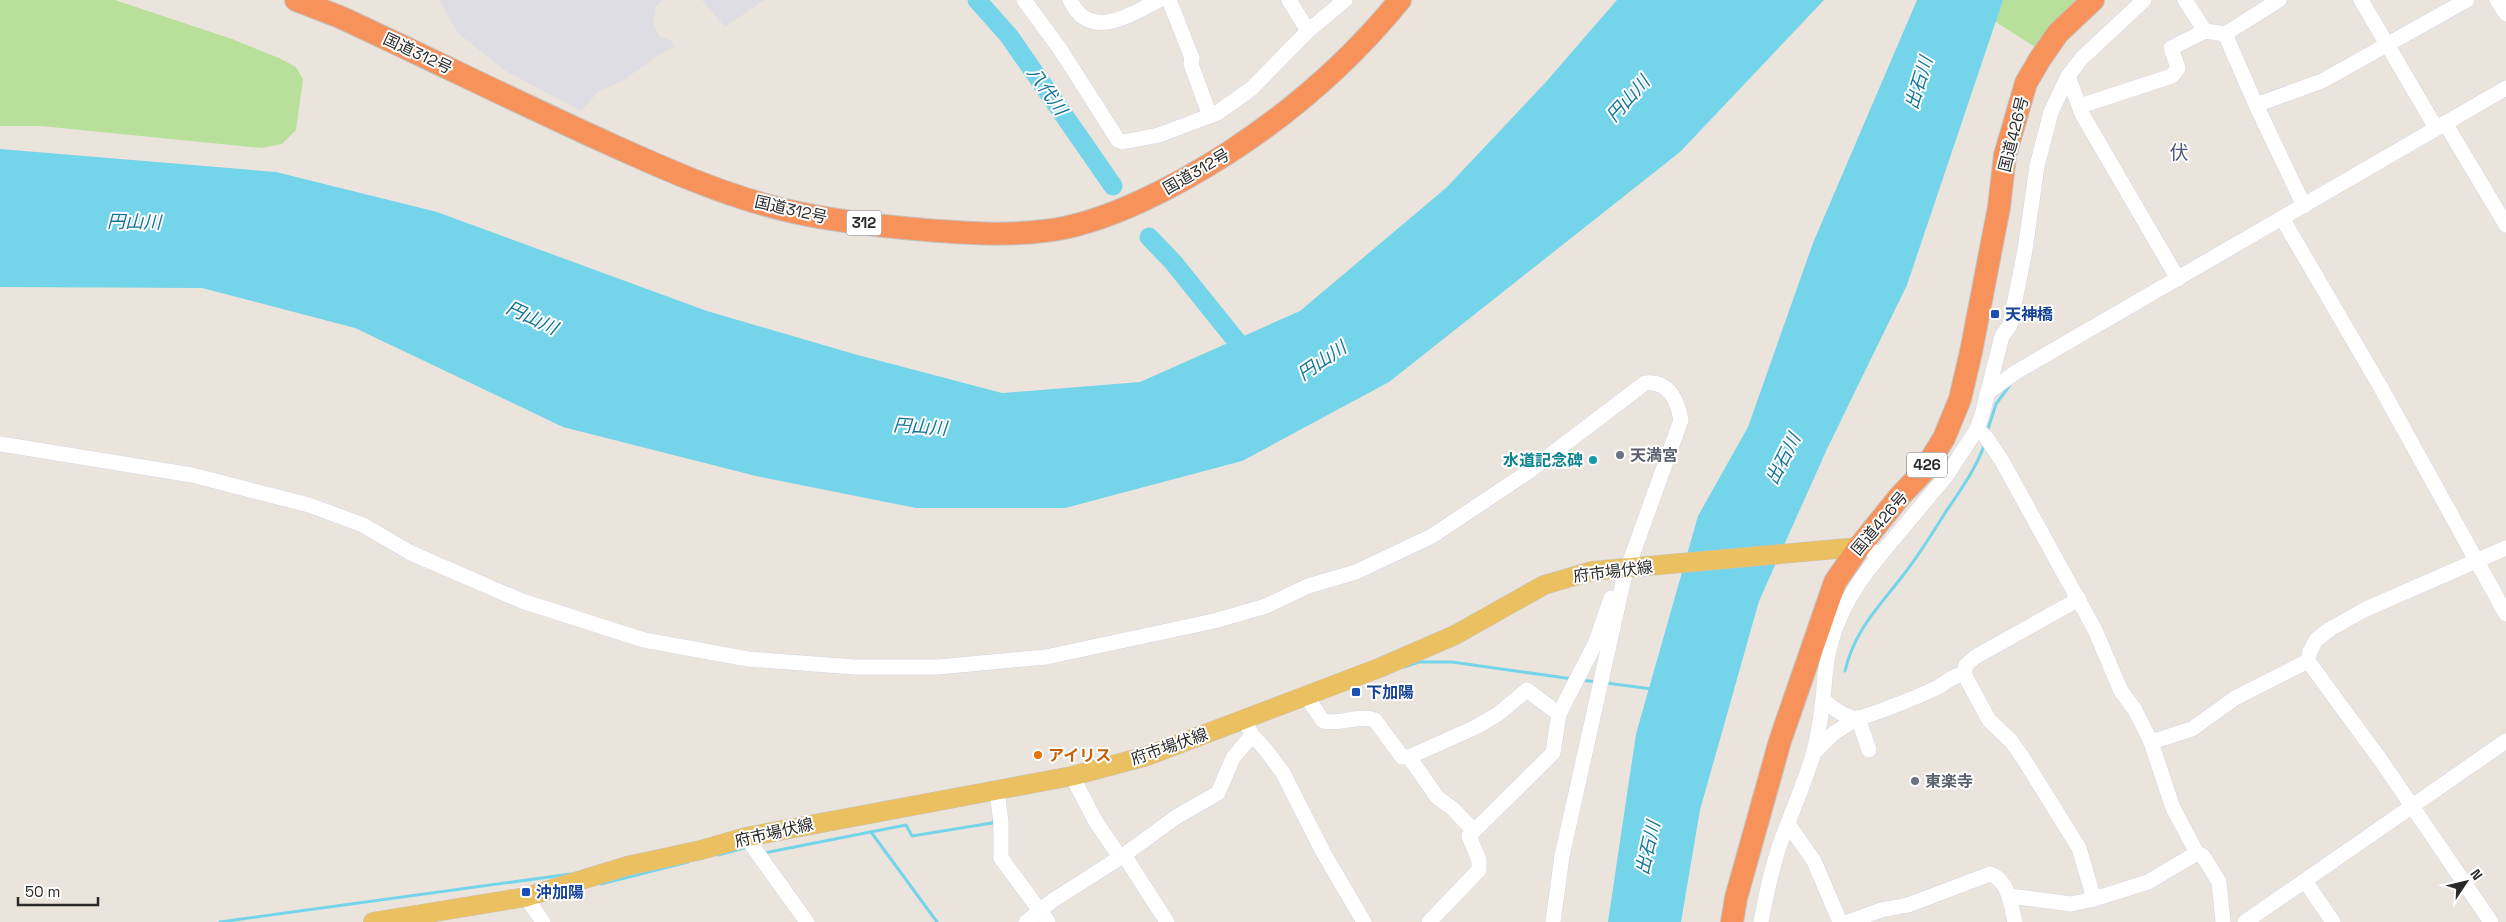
<svg xmlns="http://www.w3.org/2000/svg" width="2506" height="922" font-family="'Space Grotesk','Noto Sans JP',sans-serif">
<style>
.industrial{fill:#dedde4}
.green{fill:#b8e09a}
.water{fill:#73d4ea}
.lines{fill:none;stroke-linecap:round;stroke-linejoin:round}
.stream{stroke:#73d4ea;stroke-width:3}
.river{stroke:#73d4ea;stroke-width:19}
.minor-casing{stroke:#d2d6e2;stroke-width:16}
.major-casing{stroke:#c3c3c3;stroke-width:20}
.highway-casing{stroke:#c3c3c3;stroke-width:24}
.minor{stroke:#fff;stroke-width:15}
.major{stroke:#ebc061;stroke-width:19}
.highway{stroke:#f8925b;stroke-width:22}
.transit-dot{fill:#1a4fb4;stroke:#fff;stroke-width:2}
.worship-dot{fill:#6b7280;stroke:#fff;stroke-width:2}
.culture-dot{fill:#0f9aa8;stroke:#fff;stroke-width:2}
.food-dot{fill:#e8710a;stroke:#fff;stroke-width:2}
.labels{text-anchor:middle;stroke-width:4;stroke-linejoin:round;paint-order:stroke}
.shield{fill:#fff;stroke:#6a6a6a;stroke-width:1}
.shield-label{font-size:15px;font-weight:bold;fill:#2a2a2a}
.street-label{font-size:16px;fill:#2a2a2a;stroke:#fff}
.transit-label{font-size:16px;font-weight:bold;fill:#164399;stroke:#fff;text-anchor:start}
.worship-label{font-size:16px;font-weight:bold;fill:#5b616d;stroke:#fff;text-anchor:start}
.culture-label{font-size:16px;font-weight:bold;fill:#0d838f;stroke:#fff;text-anchor:end}
.food-label{font-size:16px;font-weight:bold;fill:#c56008;stroke:#fff;text-anchor:start}
.water-label{font-size:18px;font-style:italic;fill:#127396;stroke:#fff}
.quarter-label{font-size:19px;fill:#4c5879;stroke:#fff}
</style>
<rect width="100%" height="100%" fill="#ebe4dc"/>
<g class="industrial">
<polygon points="439,0 663,0 656,6 653,24 659,36 670,40 675,46 654,58 624,80 598,92 581,111 504,70 458,33"/>
<polygon points="702,0 764,0 725,27"/>
</g>
<g class="green">
<polygon points="0,0 115,0 232,39 279,58 296,67 303,79 296,130 282,144 262,148 41,126 0,126"/>
<polygon points="2003,0 2077,0 2035,47 1994,21"/>
</g>
<g class="water">
<polygon points="1617,0 1824,0 1680,152 1389,382 1242,461 1065,508 916,508 756,476 563,427 355,328 202,288 0,287 0,149 276,172 437,212 707,311 854,354 1002,393 1140,382 1300,311 1446,188 1545,83"/>
<polygon points="1917,0 2003,0 1907,285 1827,449 1759,601 1700,810 1681,922 1608,922 1636,734 1698,516 1748,427 1813,243"/>
</g>
<g class="lines">
<g class="stream">
<polyline points="1987,432 1996,404 2010,385"/>
<polyline points="1404,667 1419,662 1452,662 1573,679"/>
<path d="M1845 671C1855 629 1879 607 1904 574 1919 555 1932 534 1945 513 1960 491 1976 469 1985 443"/>
<polyline points="1581,680 1597,682"/>
<polyline points="1606,683 1652,689"/>
<polyline points="871,832 937,922"/>
<polyline points="764,853 906,825 912,836 992,823 995,819"/>
<polyline points="718,855 744,848 748,849"/>
<polyline points="601,884 688,862"/>
<polyline points="220,922 571,874"/>
</g>
<g class="river">
<polyline points="977,0 1009,36 1113,186"/>
<polyline points="1149,237 1173,262 1251,359"/>
</g>
<defs>
<g id="minor">
<polyline points="1024,0 1060,49 1118,140 1123,142 1159,135 1217,113 1251,89 1308,31 1345,0"/>
<path d="M1070 0C1090 42 1130 15 1159 0"/>
<polyline points="1169,0 1192,58 1191,64 1210,116"/>
<polyline points="1289,0 1308,31"/>
<polyline points="2185,0 2205,31 2225,34 2279,0"/>
<polyline points="2361,0 2436,128"/>
<polyline points="2497,0 2506,14"/>
<polyline points="2225,34 2256,105 2304,206"/>
<polyline points="2068,76 2082,114 2178,279"/>
<polyline points="2256,105 2322,81 2467,0"/>
<polyline points="2080,106 2172,76 2178,68 2171,48 2205,31"/>
<polyline points="2445,123 2506,225"/>
<polyline points="2282,218 2380,386 2506,614"/>
<polyline points="1987,393 2016,372 2506,88"/>
<polyline points="1977,429 1986,437 2002,461 2095,630 2121,691 2135,710 2151,742 2173,808 2197,853 2203,856 2219,882 2223,922"/>
<path d="M0 444 192 475 309 505 363 525 411 553 522 601 644 640 748 659 854 667H938L1046 657 1214 621 1266 606 1308 586 1356 572 1432 536 1528 472 1645 383C1669 381 1677 399 1681 420L1624 578 1562 856 1553 922"/>
<polyline points="1881,554 1947,475 1977,429 1982,415 2002,336 2010,325 2025,250 2037,166 2051,112 2068,76 2082,58 2144,0"/>
<polyline points="2308,661 2382,762 2491,922"/>
<polyline points="2308,661 2310,651 2316,640 2330,629 2366,609 2506,548"/>
<path d="M1306 696 1323 721C1340 725 1358 714 1375 720L1402 757H1409L1476 727 1498 714 1527 690 1559 714"/>
<path d="M1824 700C1833 708 1841 715 1853 718 1863 720 1929 692 1940 686 1948 681 1954 675 1964 674"/>
<polyline points="1858,718 1869,750"/>
<polyline points="1248,727 1252,735 1266,750 1283,773 1323,852 1364,922"/>
<polyline points="2151,742 2192,729 2235,698 2308,661"/>
<polyline points="1813,754 1834,733 1856,719"/>
<polyline points="1409,757 1437,797 1453,809 1474,831"/>
<polyline points="1072,776 1096,822 1120,857"/>
<polyline points="997,791 1001,823 1001,858 1048,922"/>
<polyline points="1788,824 1814,861 1840,922"/>
<polyline points="746,837 807,922"/>
<polyline points="1124,855 1167,922"/>
<polyline points="2305,881 2333,922"/>
<polyline points="2010,896 2071,904 2094,899 2079,848 2025,761 2011,741 1989,720 1964,674 1966,665 1975,657 2079,599"/>
<polyline points="526,897 543,922"/>
<polyline points="2094,899 2148,882 2197,853"/>
<polyline points="1026,922 1052,901 1124,855 1176,817 1218,793 1233,758 1252,735"/>
<polyline points="1429,922 1479,870 1479,860 1469,836 1553,753 1559,714 1596,642 1611,598"/>
<path d="M1761 922C1766 895 1772 867 1781 841 1792 812 1804 784 1813 755 1820 729 1823 703 1825 676 1829 628 1850 590 1881 554L1872 551"/>
<path d="M1848 922 1881 910 1908 905 1990 874C2009 880 2011 906 2015 922"/>
<polyline points="2245,922 2506,741"/>
</g>
<polyline id="major" points="373,922 526,897 627,866 701,850 746,837 1072,776 1147,756 1379,668 1455,635 1544,585 1592,571 1859,547"/>
<g id="highway">
<path d="M296 0 340 17C424 56 507 97 592 136 654 164 718 194 785 210 830 221 879 226 926 230 964 233 1005 236 1044 231 1104 225 1178 185 1228 153 1293 111 1351 60 1400 0"/>
<polyline points="1732,922 1736,898 1780,741 1835,582 1859,547 1900,496 1923,472 1944,438 1960,399 1971,352 1999,207 2005,155 2026,83 2040,59 2058,33 2093,0"/>
</g>
</defs>
<use href="#minor" class="minor-casing"/>
<use href="#major" class="major-casing"/>
<use href="#highway" class="highway-casing"/>
<use href="#minor" class="minor"/>
<use href="#major" class="major"/>
<use href="#highway" class="highway"/>
</g>
<g class="transit-dot">
<rect x="1990" y="309" width="10" height="10" rx="2.5"/>
<rect x="1351" y="687" width="10" height="10" rx="2.5"/>
<rect x="521" y="887" width="10" height="10" rx="2.5"/>
</g>
<g class="worship-dot">
<circle cx="1620" cy="455" r="5"/>
<circle cx="1915" cy="781" r="5"/>
</g>
<circle class="culture-dot" cx="1593" cy="460" r="5"/>
<circle class="food-dot" cx="1038" cy="755" r="5"/>
<g class="labels">
<g class="shield">
<rect x="846.5" y="210.5" width="35" height="25" rx="4"/>
<rect x="1907" y="452.5" width="40" height="25" rx="4"/>
</g>
<g class="shield-label">
<text x="864" y="228">312</text>
<text x="1927" y="470">426</text>
</g>
<g class="street-label">
<text transform="translate(418 53) rotate(25)" y="6">国道312号</text>
<text transform="translate(2013 134) rotate(-76)" y="6">国道426号</text>
<text transform="translate(1196 171) rotate(-30)" y="6">国道312号</text>
<text transform="translate(791 209) rotate(13)" y="6">国道312号</text>
<text transform="translate(1879 523) rotate(-50)" y="6">国道426号</text>
<text transform="translate(1613 571) rotate(-7)" y="6">府市場伏線</text>
<text transform="translate(1169 746) rotate(-19)" y="6">府市場伏線</text>
<text transform="translate(774 832) rotate(-13)" y="6">府市場伏線</text>
</g>
<g class="transit-label">
<text x="2005" y="320">天神橋</text>
<text x="1366" y="698">下加陽</text>
<text x="536" y="898">沖加陽</text>
</g>
<g class="worship-label">
<text x="1630" y="461">天満宮</text>
<text x="1925" y="787">東楽寺</text>
</g>
<g class="culture-label">
<text x="1583" y="466">水道記念碑</text>
</g>
<g class="food-label">
<text x="1048" y="761">アイリス</text>
</g>
<g class="water-label">
<text transform="translate(1919 83) rotate(-73)" y="6">出石川</text>
<text transform="translate(1047 91) rotate(55)" y="6">八代川</text>
<text transform="translate(1628 99) rotate(-48)" y="6">円山川</text>
<text transform="translate(134 222) rotate(1)" y="6">円山川</text>
<text transform="translate(532 318) rotate(25)" y="6">円山川</text>
<text transform="translate(1322 361) rotate(-34)" y="6">円山川</text>
<text transform="translate(920 427) rotate(4)" y="6">円山川</text>
<text transform="translate(1783 459) rotate(-63)" y="6">出石川</text>
<text transform="translate(1648 848) rotate(-77)" y="6">出石川</text>
</g>
<g class="quarter-label">
<text x="2179" y="159">伏</text>
</g>
</g>
<g transform="translate(2466 882) rotate(55)" stroke="#ffffff" stroke-width="4" paint-order="stroke">
<path d="M0-4L9 19L0 12L-9 19Z" fill="#2a2a2a"/>
<text y="-8" font-size="14" font-weight="bold" text-anchor="middle" fill="#2a2a2a">N</text>
</g>
<path d="M18 897v8h80v-8" fill="none" stroke="#2a2a2a" stroke-width="2.5"/>
<text x="25" y="897" font-size="15" fill="#2a2a2a" stroke="#ffffff" stroke-width="4" paint-order="stroke">50 m</text>
</svg>
